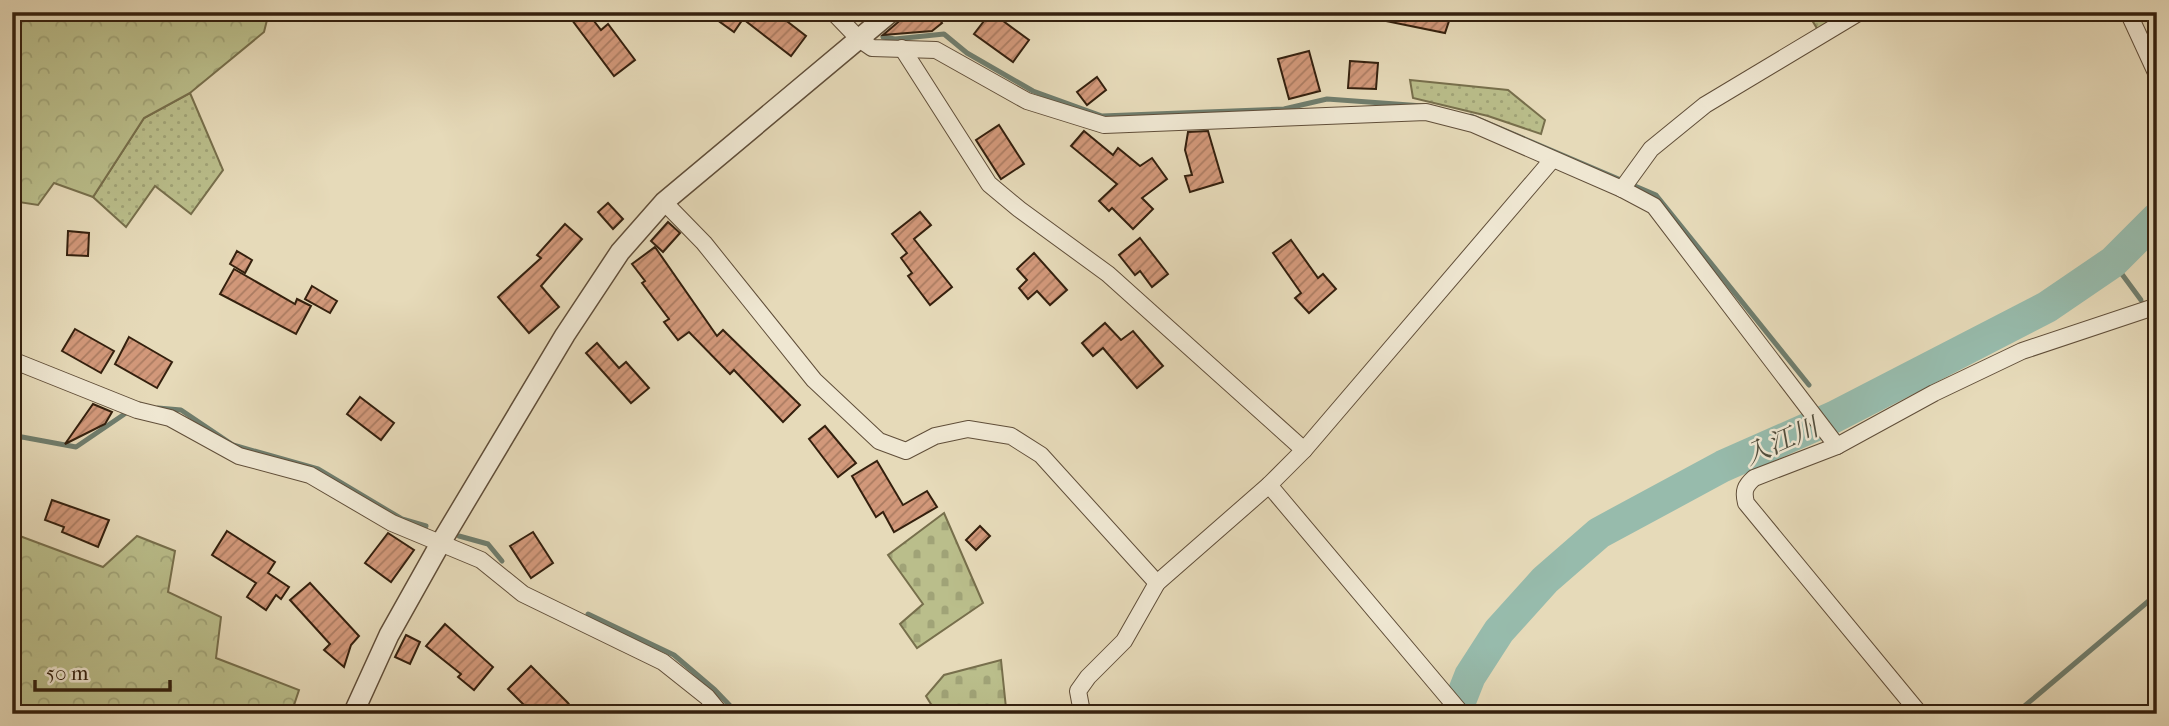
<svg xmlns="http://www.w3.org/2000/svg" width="2169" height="726" font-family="'IM FELL French Canon','Noto Serif JP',serif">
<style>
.grass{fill:url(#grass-dots);stroke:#776f4c;stroke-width:2}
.forest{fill:url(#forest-crowns);stroke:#776f4c;stroke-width:2}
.cemetery{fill:url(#cemetery-stones);stroke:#776f4c;stroke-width:2}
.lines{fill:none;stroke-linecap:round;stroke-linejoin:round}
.stream{stroke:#6f7d6d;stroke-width:5}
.river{stroke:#97bbac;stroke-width:32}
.building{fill:url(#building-hatch);stroke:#34200e;stroke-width:2}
.minor-casing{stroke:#604e39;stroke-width:18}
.tertiary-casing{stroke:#604e39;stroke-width:22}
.minor{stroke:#efe7d2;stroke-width:16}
.tertiary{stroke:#efe7d2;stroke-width:19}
.labels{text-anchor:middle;stroke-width:5;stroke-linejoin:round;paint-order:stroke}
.water-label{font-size:26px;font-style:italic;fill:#524e3d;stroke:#efe7d2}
</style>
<defs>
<pattern id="grass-dots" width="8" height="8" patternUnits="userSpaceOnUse" patternTransform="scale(1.75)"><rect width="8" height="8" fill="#babe8b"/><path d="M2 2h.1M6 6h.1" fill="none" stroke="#a0a377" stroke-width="1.8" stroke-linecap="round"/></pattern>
<pattern id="forest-crowns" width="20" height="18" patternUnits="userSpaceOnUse" patternTransform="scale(1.75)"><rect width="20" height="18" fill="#babe8b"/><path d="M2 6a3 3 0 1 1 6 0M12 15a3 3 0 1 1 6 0" fill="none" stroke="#a0a377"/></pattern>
<pattern id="cemetery-stones" width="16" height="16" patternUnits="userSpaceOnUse" patternTransform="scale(1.75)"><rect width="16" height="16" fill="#babe8b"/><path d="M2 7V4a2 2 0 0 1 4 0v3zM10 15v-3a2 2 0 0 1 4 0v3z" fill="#a0a377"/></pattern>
<pattern id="building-hatch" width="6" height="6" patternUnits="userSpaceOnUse" patternTransform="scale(1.75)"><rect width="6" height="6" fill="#d2987a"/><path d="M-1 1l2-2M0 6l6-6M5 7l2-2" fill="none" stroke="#ab7c62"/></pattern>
</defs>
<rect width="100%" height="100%" fill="#e6dab9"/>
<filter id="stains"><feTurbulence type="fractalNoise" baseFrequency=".00286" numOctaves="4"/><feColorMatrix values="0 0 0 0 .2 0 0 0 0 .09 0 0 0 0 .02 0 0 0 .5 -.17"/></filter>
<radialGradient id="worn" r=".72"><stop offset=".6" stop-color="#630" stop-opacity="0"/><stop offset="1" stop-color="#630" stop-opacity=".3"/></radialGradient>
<g class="grass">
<polygon points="1807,12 1846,12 1818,30"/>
<polygon points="1410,80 1508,90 1545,120 1541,134 1488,116 1413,98"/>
<polygon points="190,93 223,170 191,214 155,186 126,227 93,197 144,118"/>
</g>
<g class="forest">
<polygon points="12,12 269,12 264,32 190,93 144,118 93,197 54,183 38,205 12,201"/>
<polygon points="17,535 103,567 137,536 175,551 168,592 221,617 216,658 299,690 291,714 12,714 12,537"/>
</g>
<g class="cemetery">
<polygon points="944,513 983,603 917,648 900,624 923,604 888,555"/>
<polygon points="1001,660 1006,708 993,714 937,714 926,696 944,675"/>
</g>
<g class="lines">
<g class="stream">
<polyline points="848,12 853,17"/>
<polyline points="883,37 895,39 944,34 967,53 1033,91 1102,116 1284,109 1327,99 1423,106"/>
<polyline points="1471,116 1656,195 1809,385"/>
<polyline points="2113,262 2141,300"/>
<polyline points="158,408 181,410 233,445 318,469 402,519 426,526"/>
<polyline points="12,440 22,437 76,447 126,413"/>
<polyline points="459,536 488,544 502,561"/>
<polyline points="588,614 674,655 715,690 738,714"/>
<polyline points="2015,714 2157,594"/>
</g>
<polyline class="river" points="1455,714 1470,676 1499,631 1545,580 1599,533 1723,466 1834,417 2047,307 2113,262 2157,218"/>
</g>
<g class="building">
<polygon points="566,12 587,12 601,30 608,24 635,60 614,76"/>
<polygon points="706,12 775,12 806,36 791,56 743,19 734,32"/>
<polygon points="910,12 934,12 942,23 932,31 883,35"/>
<polygon points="991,12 1029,40 1013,62 974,34"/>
<polygon points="1377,12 1452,12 1445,33 1376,19"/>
<polygon points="1309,51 1320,91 1289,99 1278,59"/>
<polygon points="1350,61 1378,63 1376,89 1348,88"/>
<polygon points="1097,77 1106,90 1087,105 1077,92"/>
<polygon points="999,125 1024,164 1001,179 976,140"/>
<polygon points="1084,131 1113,155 1118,148 1140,166 1152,158 1167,179 1142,198 1153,209 1133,229 1112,208 1109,211 1099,201 1117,184 1071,146"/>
<polygon points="1208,131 1223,182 1190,192 1185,176 1192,175 1185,150 1188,132"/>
<polygon points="608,203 623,219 613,229 598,212"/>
<polygon points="920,212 931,225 914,239 952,287 930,305 908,276 912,273 901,258 907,253 892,234"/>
<polygon points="668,222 680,233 663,252 651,241"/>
<polygon points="565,224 582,239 541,286 559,307 529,333 498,297 541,258 537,255"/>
<polygon points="68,231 89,233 88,256 67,255"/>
<polygon points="1140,238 1168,274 1152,287 1140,271 1135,275 1119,255"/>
<polygon points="1291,240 1318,278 1323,274 1336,289 1309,313 1295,298 1301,293 1273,253"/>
<polygon points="655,247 717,336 723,330 800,405 783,422 734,370 730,374 689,332 678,340 664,322 669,319 642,283 645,281 632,264"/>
<polygon points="237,251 252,260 245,273 230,264"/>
<polygon points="1034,253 1067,290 1050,305 1037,291 1028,299 1019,288 1027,280 1017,269"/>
<polygon points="234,269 295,304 297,299 311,306 296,334 220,294"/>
<polygon points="312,286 337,301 330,313 305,299"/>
<polygon points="1105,323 1121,340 1133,331 1163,366 1137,388 1103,348 1093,356 1082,343"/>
<polygon points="75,329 114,351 101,373 62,351"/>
<polygon points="129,337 172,362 157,388 115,364"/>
<polygon points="597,343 619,368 626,362 649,388 631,403 586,353"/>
<polygon points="360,397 394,423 381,440 347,414"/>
<polygon points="93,404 112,412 105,424 65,444"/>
<polygon points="825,426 856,463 838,477 809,439"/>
<polygon points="877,461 903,505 927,491 937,507 894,532 883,512 876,517 852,476"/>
<polygon points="52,500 109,520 98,547 62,532 64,527 45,520"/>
<polygon points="980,526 990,536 976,550 966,540"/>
<polygon points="227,531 275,562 268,573 289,587 281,599 276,595 266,610 247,597 256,583 212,555"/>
<polygon points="533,532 553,563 531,578 510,546"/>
<polygon points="388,533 414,550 391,582 365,563"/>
<polygon points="310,583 359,636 351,645 344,667 324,650 330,644 290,600"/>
<polygon points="445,624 493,667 474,690 458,677 461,674 426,646"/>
<polygon points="406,635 420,642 410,664 395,657"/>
<polygon points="531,666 568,703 576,714 533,714 508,689"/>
</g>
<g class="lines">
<defs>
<g id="minor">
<polyline points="833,12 859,39 872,48 936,50 1027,101 1104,125 1426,112 1473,124 1622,189 1654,206 1837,446"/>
<polyline points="2128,12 2157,75"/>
<polyline points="902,48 989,184 1019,209 1108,274 1304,450"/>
<polyline points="1622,189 1651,149 1705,105 1860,12"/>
<polyline points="664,202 704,243 814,380 879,441 906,451 935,436 968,429 1011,436 1041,455 1157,583"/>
<polyline points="12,360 137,410 170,418 239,456 310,475 392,523 481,560 523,594 663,662 707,697 721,714"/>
<polyline points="1269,485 1462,714"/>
<polyline points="1086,714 1081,707 1078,691 1088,677 1124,641 1157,583 1269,485 1304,450 1552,160"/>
<path d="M1920 714 1746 503C1743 491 1745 486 1754 478L1837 446 1934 393 2022 351 2157 306"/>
</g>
<polyline id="tertiary" points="353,714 389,635 440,544 565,335 620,252 664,202 891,12"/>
</defs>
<use href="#minor" class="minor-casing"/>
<use href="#tertiary" class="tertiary-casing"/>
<use href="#minor" class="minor"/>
<use href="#tertiary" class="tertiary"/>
</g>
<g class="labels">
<g class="water-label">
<text transform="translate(1781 441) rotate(-24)" y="9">入江川</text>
</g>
</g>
<rect width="2169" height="726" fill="none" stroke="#e6dab9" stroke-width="42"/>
<rect x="14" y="14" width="2141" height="698" fill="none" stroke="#34200e" stroke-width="3.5"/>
<rect x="21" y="21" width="2127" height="684" fill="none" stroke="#34200e" stroke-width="2"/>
<path d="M35 680v10h135v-10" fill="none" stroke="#34200e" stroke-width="3.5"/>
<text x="46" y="680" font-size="21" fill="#34200e" stroke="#efe7d2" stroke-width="5" paint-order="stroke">50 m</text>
<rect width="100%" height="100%" filter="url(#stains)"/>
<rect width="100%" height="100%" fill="url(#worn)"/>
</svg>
